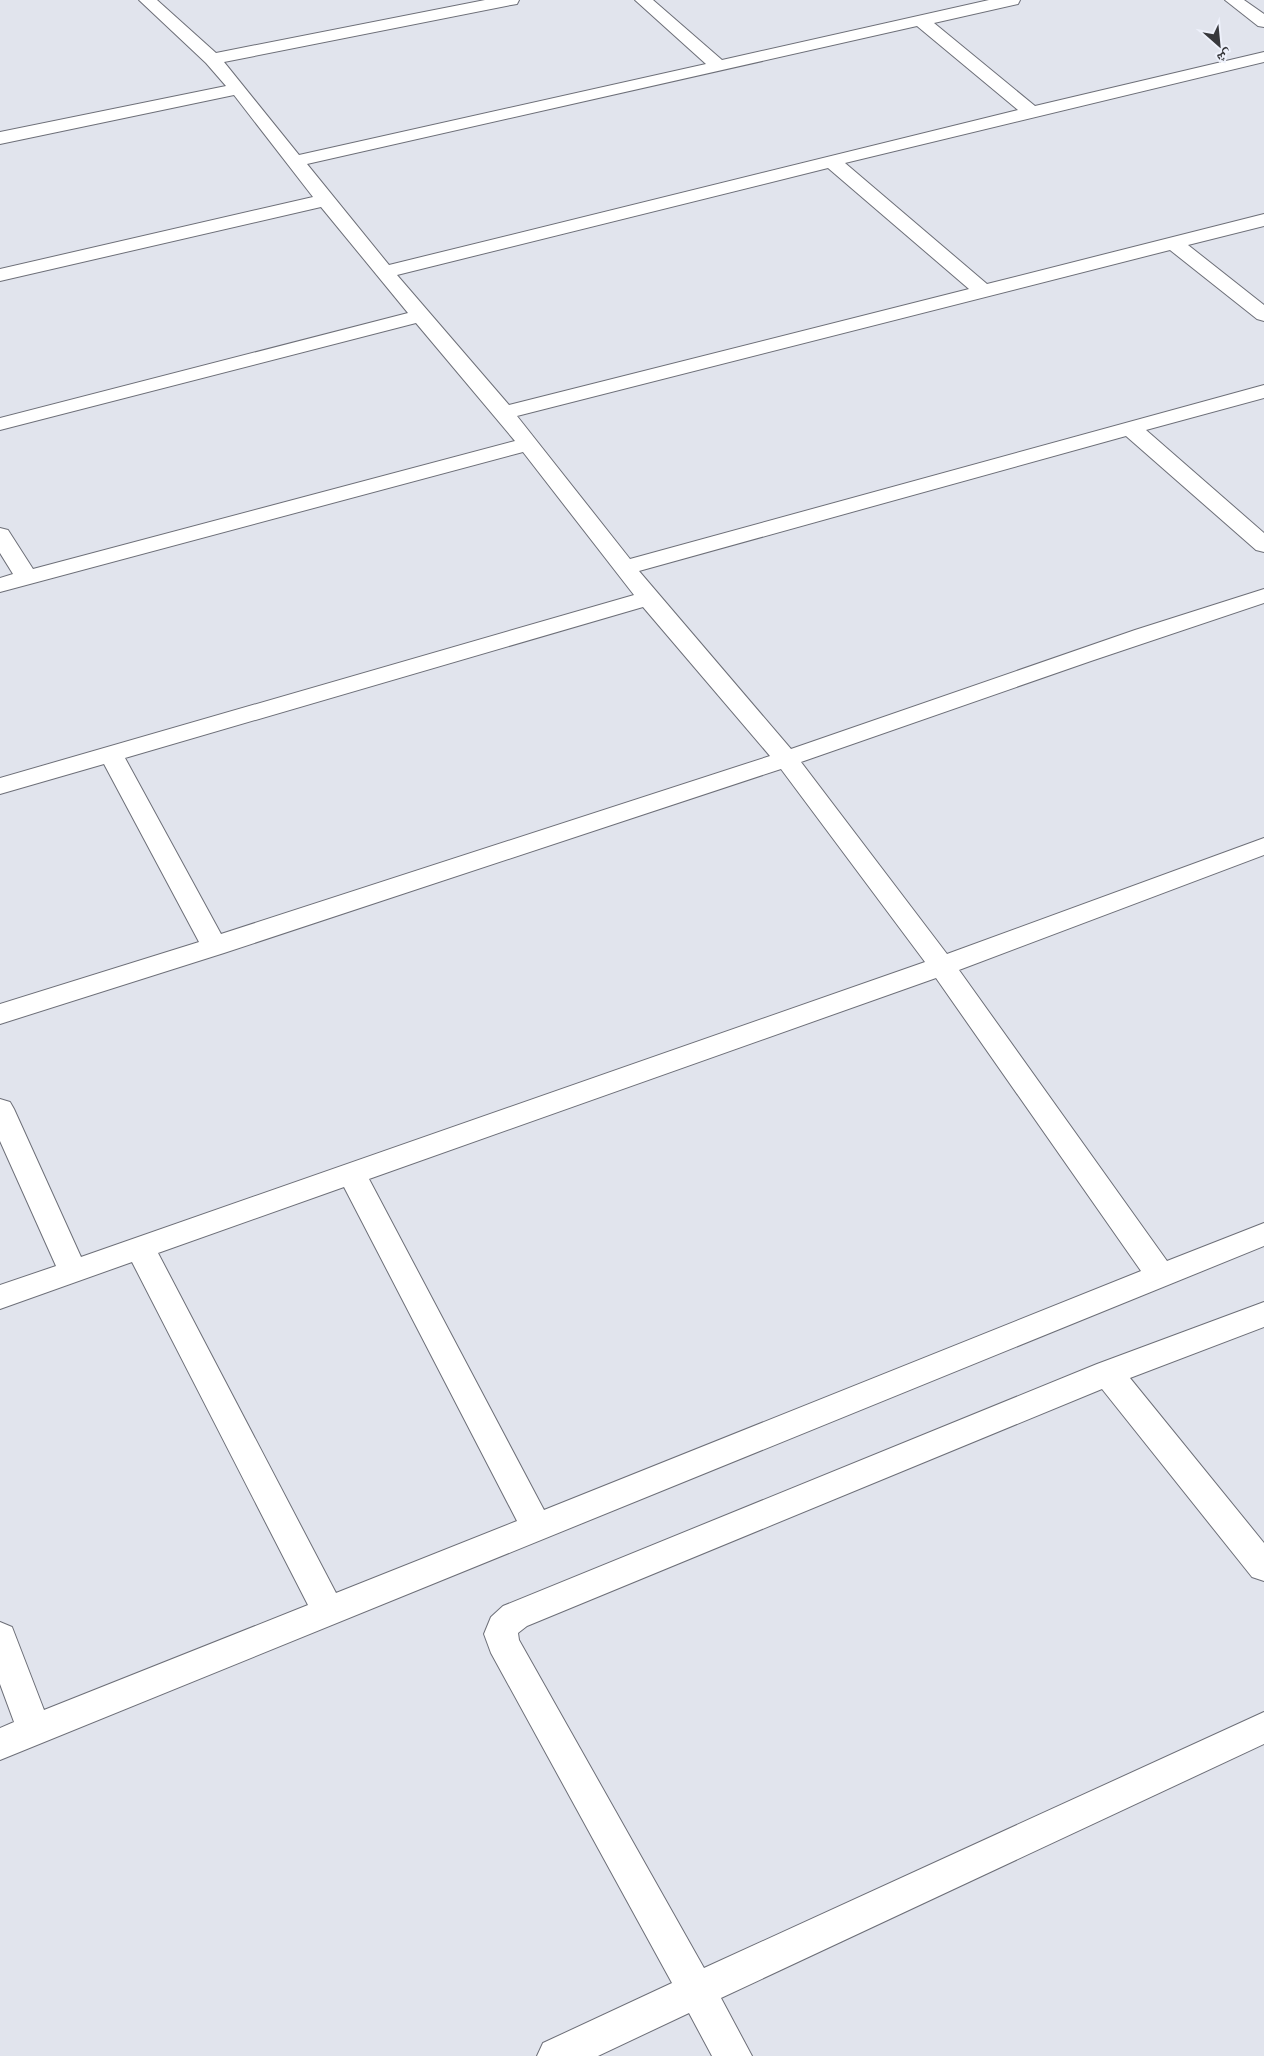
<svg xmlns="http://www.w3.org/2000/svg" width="1264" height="2056" font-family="'Playfair Display','Noto Naskh Arabic',serif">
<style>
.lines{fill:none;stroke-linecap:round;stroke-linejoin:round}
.street-casing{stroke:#6d6f78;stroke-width:2}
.street{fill:#fff;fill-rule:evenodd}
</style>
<rect width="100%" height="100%" fill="#e1e4ed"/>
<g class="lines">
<defs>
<g id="street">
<path d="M139 0H157L216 53 485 0H519L517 4 511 5 224 62 299 155 706 64 635 0H653L722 60 989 0H1020L1018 4 934 23 1035 106 1264 52V62L845 163 987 284 1264 214V226L1188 245 1264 305V321L1257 319 1170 250 517 416 630 559 1264 385V398L1146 430 1264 533V552L1256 550 1126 436 639 571 791 749 1135 630 1264 589V603L1091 661 801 762 947 954 1264 838V855L959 970 1167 1261 1264 1223V1246L0 1760V1728L14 1722 0 1684V1622L12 1627 44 1710 308 1605 132 1262 0 1309V1285L56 1266 0 1141V1099L10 1102 14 1109 81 1257 925 962 781 769 224 953 0 1024V1004L199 942 104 764 0 794V778L634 595 523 452 0 592V578L13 574 0 553V528L8 530 33 569 515 441 416 323 0 430V418L408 313 321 207 0 281V269L313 197 234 95 0 144V132L226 86 206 63ZM917 26 1018 110 389 265 307 164ZM828 168 969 289 509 405 397 275ZM643 607 770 756 221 934 125 758ZM936 978 1141 1271 544 1510 369 1179ZM344 1187 517 1521 336 1593 158 1253Z"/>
<polygon points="1225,0 1244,0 1264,14 1264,27 1258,26"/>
<polygon points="1264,1302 1264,1327 1130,1378 1264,1543 1264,1581 1252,1577 1102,1389 527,1626 518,1633 519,1640 704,1968 1264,1712 1264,1744 721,1998 752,2056 712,2056 689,2013 598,2056 537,2056 543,2043 672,1983 491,1653 484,1634 491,1617 503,1606 1097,1364"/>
</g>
</defs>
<use href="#street" class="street-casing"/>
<use href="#street" class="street"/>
</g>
<g transform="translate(1219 45) rotate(153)" stroke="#eef1fb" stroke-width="4" paint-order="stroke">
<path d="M0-4L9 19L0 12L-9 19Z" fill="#37383c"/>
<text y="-8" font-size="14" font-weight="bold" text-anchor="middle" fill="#37383c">ش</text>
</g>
</svg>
